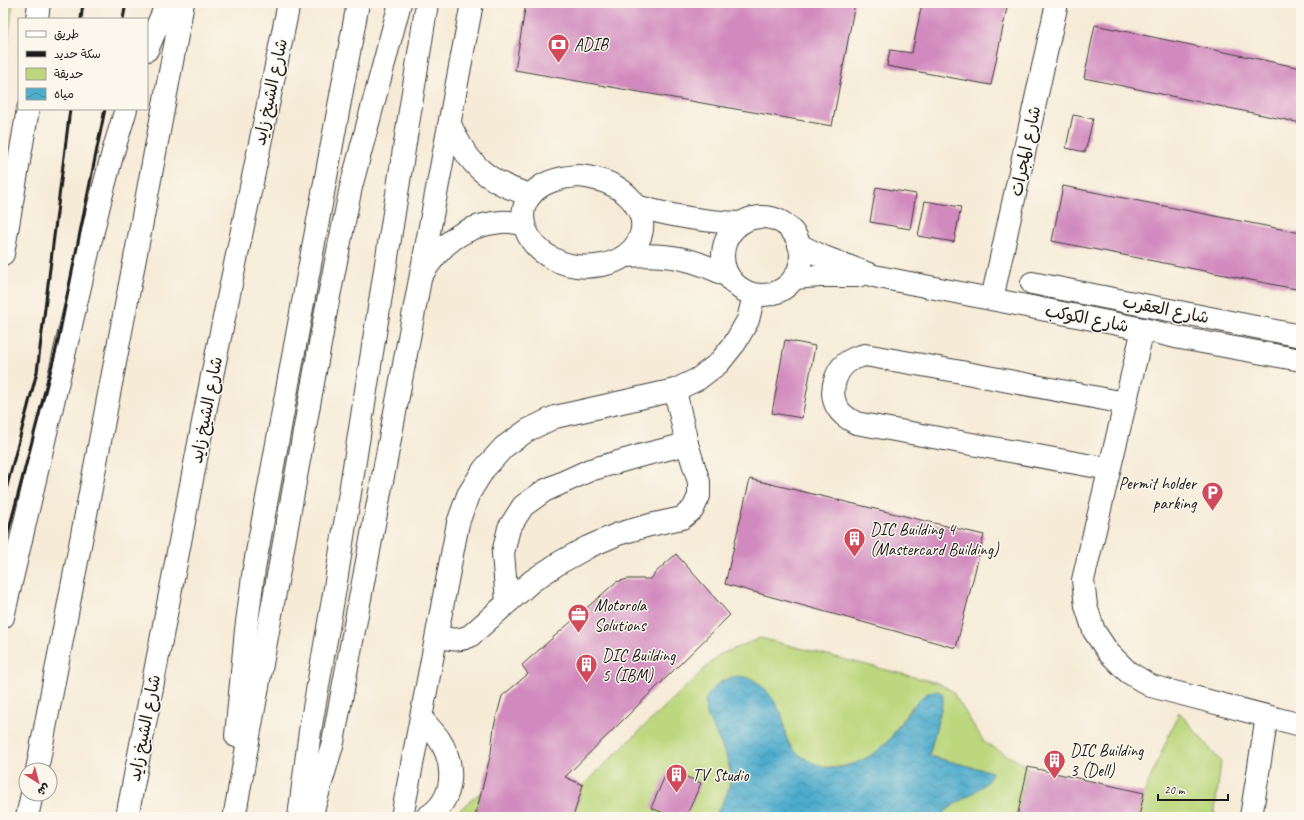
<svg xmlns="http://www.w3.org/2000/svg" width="1304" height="820" font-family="Caveat,'Playpen Sans Arabic',sans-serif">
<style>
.grass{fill:url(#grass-dots);stroke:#6c7a4c}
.park{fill:#bcd77d;stroke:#6c7a4c}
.water{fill:url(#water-waves);stroke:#356474}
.building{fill:#d18abe}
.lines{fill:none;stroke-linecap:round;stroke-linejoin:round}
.minor-casing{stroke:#3d3b38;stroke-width:24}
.major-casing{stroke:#3d3b38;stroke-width:24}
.highway-casing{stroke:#3d3b38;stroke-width:24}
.minor{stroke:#fff;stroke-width:22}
.major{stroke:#fff;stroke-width:22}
.highway{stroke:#fff;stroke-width:22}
.rail{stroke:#1c1c1c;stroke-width:3}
.labels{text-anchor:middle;stroke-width:3;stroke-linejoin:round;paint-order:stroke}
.poi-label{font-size:17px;fill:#1c1c1c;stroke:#fbf7ec;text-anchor:start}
.street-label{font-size:17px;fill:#1c1c1c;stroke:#fbf7ec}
</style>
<defs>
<pattern id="grass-dots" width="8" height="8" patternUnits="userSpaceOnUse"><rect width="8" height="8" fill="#bcd77d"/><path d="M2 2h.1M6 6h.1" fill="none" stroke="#a1b86b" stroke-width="1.8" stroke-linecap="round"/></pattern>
<pattern id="water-waves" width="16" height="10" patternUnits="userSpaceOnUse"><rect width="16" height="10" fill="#4eaccc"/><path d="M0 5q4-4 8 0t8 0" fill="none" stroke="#408ba5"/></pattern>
</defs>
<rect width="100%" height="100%" fill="#fbf7ec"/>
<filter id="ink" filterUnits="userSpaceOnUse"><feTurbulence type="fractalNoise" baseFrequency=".025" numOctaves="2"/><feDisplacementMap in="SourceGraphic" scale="8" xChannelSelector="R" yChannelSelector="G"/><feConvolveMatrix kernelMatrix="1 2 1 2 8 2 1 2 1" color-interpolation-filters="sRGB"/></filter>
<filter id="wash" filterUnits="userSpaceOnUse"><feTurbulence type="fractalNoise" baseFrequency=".012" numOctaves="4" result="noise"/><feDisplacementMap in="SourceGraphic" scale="16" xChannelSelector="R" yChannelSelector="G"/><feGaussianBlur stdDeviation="0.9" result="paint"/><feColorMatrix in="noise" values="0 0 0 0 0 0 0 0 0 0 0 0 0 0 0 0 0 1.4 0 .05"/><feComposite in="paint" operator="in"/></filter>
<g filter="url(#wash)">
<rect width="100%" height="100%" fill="#f6ebd7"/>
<polygon class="grass" points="3,3 13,3 3,80"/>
<g class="park">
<path d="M760 638 938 683 952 691 984 742 1028 767 1017 817H940C950 805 963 799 976 791 982 787 987 778 992 772L929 756 943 701 911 707 889 740 875 753 857 763 833 768 812 763 794 751 787 740 781 713 737 676 721 681 710 692 707 714 725 753 731 774 727 795 714 817H573L583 785 719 655Z"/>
<polygon points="1179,712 1221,762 1214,817 1139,817 1144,793"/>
<polygon points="481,792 475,817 451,817"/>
</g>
<path class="water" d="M737 676C742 677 748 677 752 679 764 686 776 701 781 714 785 722 784 732 787 740 793 755 817 767 832 768 839 769 849 765 856 763 868 759 879 750 888 741 898 730 920 687 938 691 943 693 943 696 943 701L929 756 992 772C988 791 953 800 940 817H714C722 804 731 790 731 774 730 754 703 716 705 702 707 694 716 684 723 681 727 679 732 678 737 676Z"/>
<g id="blocks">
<g class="building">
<polygon points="526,3 855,3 832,126 515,70"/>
<polygon points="922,3 1008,3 991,85 887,66 890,50 912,53"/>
<polygon points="1095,25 1301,68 1301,123 1084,78"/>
<polygon points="1073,115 1093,119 1085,152 1066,148"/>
<polygon points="1063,186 1301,233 1301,290 1052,241"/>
<polygon points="876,187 916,194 910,229 870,222"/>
<polygon points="925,201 961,207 954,242 918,236"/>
<polygon points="785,340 815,346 802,418 772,413"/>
<polygon points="750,479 984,535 956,648 725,584"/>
<polygon points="676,554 730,615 565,777 583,785 573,817 475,817 491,753 494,726 502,696 528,674 522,665 616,582 628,579 651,579 655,573"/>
<polygon points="1028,767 1144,793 1139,817 1017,817"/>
<polygon points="668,769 701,783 686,817 674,817 651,808"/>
</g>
</g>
</g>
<g filter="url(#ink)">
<use href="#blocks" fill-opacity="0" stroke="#3d3b38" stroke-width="1"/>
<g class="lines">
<defs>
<g id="minor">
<path d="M450 124C468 165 488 183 531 195"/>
<path d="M579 176C598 178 618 184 631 199 656 227 636 259 602 265 524 280 483 182 579 176Z"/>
<path d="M636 206C671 216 705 222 741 223"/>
<circle cx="762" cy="256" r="39"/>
<polyline points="799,245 824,257 874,276 1143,329 1180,338 1301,360"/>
<path d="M627 256C667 253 692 258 728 276"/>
<path d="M421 276C441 244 462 226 501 222 508 221 516 223 523 224"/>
<polyline points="794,278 820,276 858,276"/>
<polyline points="1032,283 1301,336"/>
<polyline points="992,299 1057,3"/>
<polyline points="1143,329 1083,580 1086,606 1094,631 1108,652 1128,672 1151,686 1301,725"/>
<path d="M1109 469 856 423C848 419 841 414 837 407 828 391 836 366 853 359 857 357 861 356 865 355L956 371 1125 403"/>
<polyline points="507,602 503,553 509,528 523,506 544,491 590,470 639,456 687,444"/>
<path d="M437 636C450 639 457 642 470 636L532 581 559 563 588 547 618 534 650 525 682 518 693 509 699 496V482L687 444 675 390"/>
<path d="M421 718C427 725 434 732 439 739 456 765 455 800 427 817"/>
<polyline points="402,817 458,523 468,495 484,469 504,447 528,430 555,417 675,390 698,379 719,363 735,343 748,320 754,295"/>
<polyline points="1251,817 1267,716"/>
</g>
<g id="major">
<polyline points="37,19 39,3"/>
<polyline points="3,254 28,109"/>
<polyline points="311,817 333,742 472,3"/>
</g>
<g id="highway">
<polyline points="147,50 167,3"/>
<polyline points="3,617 99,205 113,152 126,109"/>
<polyline points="236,736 246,630 254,569 358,3"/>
<polyline points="37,770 145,206 183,3"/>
<polyline points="235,813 326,311 351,187 400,3"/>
<polyline points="27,817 32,794"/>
<polyline points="127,817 212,376 289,3"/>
<polyline points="299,817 310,731 334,594 427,3"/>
</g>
</defs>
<use href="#minor" class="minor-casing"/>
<use href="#major" class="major-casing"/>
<use href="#highway" class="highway-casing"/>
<use href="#minor" class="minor"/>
<use href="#major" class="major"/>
<use href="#highway" class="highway"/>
<g class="rail">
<polyline points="81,19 83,3"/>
<polyline points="123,19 126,3"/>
<polyline points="3,501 37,372 70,109"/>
<polyline points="3,552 57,346 105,109"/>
</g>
</g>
</g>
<defs>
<symbol id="bank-pin" viewBox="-11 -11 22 30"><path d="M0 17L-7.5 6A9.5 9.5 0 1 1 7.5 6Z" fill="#d1495b" stroke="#fbf7ec"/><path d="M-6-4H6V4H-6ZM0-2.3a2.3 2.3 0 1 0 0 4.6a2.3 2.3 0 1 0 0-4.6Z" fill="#fff"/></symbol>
<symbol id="parking-pin" viewBox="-11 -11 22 30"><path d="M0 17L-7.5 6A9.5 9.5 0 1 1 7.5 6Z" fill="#d1495b" stroke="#fbf7ec"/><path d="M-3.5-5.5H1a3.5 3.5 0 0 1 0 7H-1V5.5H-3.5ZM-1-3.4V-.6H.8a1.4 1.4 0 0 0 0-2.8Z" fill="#fff"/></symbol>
<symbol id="building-pin" viewBox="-11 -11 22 30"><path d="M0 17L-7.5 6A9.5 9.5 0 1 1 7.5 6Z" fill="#d1495b" stroke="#fbf7ec"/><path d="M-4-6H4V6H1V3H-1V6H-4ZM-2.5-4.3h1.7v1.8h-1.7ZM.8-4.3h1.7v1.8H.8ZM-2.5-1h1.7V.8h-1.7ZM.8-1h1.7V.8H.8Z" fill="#fff"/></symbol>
<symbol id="office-pin" viewBox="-11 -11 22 30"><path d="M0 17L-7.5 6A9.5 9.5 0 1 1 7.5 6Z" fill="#d1495b" stroke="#fbf7ec"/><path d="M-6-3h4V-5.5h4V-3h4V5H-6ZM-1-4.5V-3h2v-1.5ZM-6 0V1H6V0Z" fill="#fff"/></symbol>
</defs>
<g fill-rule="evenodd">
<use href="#bank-pin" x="546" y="32" width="25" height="34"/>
<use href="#parking-pin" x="1200" y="480" width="25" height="34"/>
<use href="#building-pin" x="842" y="526" width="25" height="34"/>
<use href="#office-pin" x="566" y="602" width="25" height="34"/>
<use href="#building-pin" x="574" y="652" width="25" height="34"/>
<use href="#building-pin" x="1042" y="748" width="25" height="34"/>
<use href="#building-pin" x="664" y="762" width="25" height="34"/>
</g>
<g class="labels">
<g class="poi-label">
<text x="574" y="50">ADIB</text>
<text x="1196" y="489" text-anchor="end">Permit holder<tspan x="1196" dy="20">parking</tspan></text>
<text x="870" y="535">DIC Building 4<tspan x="870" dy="20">(Mastercard Building)</tspan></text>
<text x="594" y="611">Motorola<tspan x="594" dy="20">Solutions</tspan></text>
<text x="602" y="661">DIC Building<tspan x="602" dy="20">5 (IBM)</tspan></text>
<text x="1070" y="756">DIC Building<tspan x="1070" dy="20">3 (Dell)</tspan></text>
<text x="692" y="781">TV Studio</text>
</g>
<g class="street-label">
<text transform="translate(270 92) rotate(-78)" y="6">شارع الشيخ زايد</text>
<text transform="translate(1025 151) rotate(-78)" y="6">شارع المجرات</text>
<text transform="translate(1166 309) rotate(11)" y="6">شارع العقرب</text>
<text transform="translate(1087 318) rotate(11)" y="6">شارع الكوكب</text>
<text transform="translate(206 410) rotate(-79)" y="6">شارع الشيخ زايد</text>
<text transform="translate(144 728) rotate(-79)" y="6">شارع الشيخ زايد</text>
</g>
</g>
<rect width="1304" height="820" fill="none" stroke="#fbf7ec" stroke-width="16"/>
<rect x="18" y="18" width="130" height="92" fill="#fbf7ec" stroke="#a29f99"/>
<rect x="26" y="31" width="20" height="6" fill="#ffffff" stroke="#a29f99"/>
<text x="54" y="38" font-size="12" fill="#1c1c1c">طريق</text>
<rect x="26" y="51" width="20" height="6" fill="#1c1c1c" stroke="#a29f99"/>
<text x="54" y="58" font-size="12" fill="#1c1c1c">سكة حديد</text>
<rect x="26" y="68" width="20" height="12" fill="#bcd77d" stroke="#a29f99"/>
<text x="54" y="78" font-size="12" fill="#1c1c1c">حديقة</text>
<rect x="26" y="88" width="20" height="12" fill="url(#water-waves)" stroke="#a29f99"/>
<text x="54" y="98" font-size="12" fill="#1c1c1c">مياه</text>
<g transform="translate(38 782) rotate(144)"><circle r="19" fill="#fbf7ec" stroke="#a29f99"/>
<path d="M0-3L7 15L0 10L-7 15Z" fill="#d1495b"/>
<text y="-6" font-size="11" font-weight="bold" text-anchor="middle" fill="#1c1c1c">ش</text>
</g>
<path d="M1158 794v6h70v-6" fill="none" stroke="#1c1c1c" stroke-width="2"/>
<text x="1164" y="794" font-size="12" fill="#1c1c1c" stroke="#fbf7ec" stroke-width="3" paint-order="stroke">20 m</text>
</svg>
